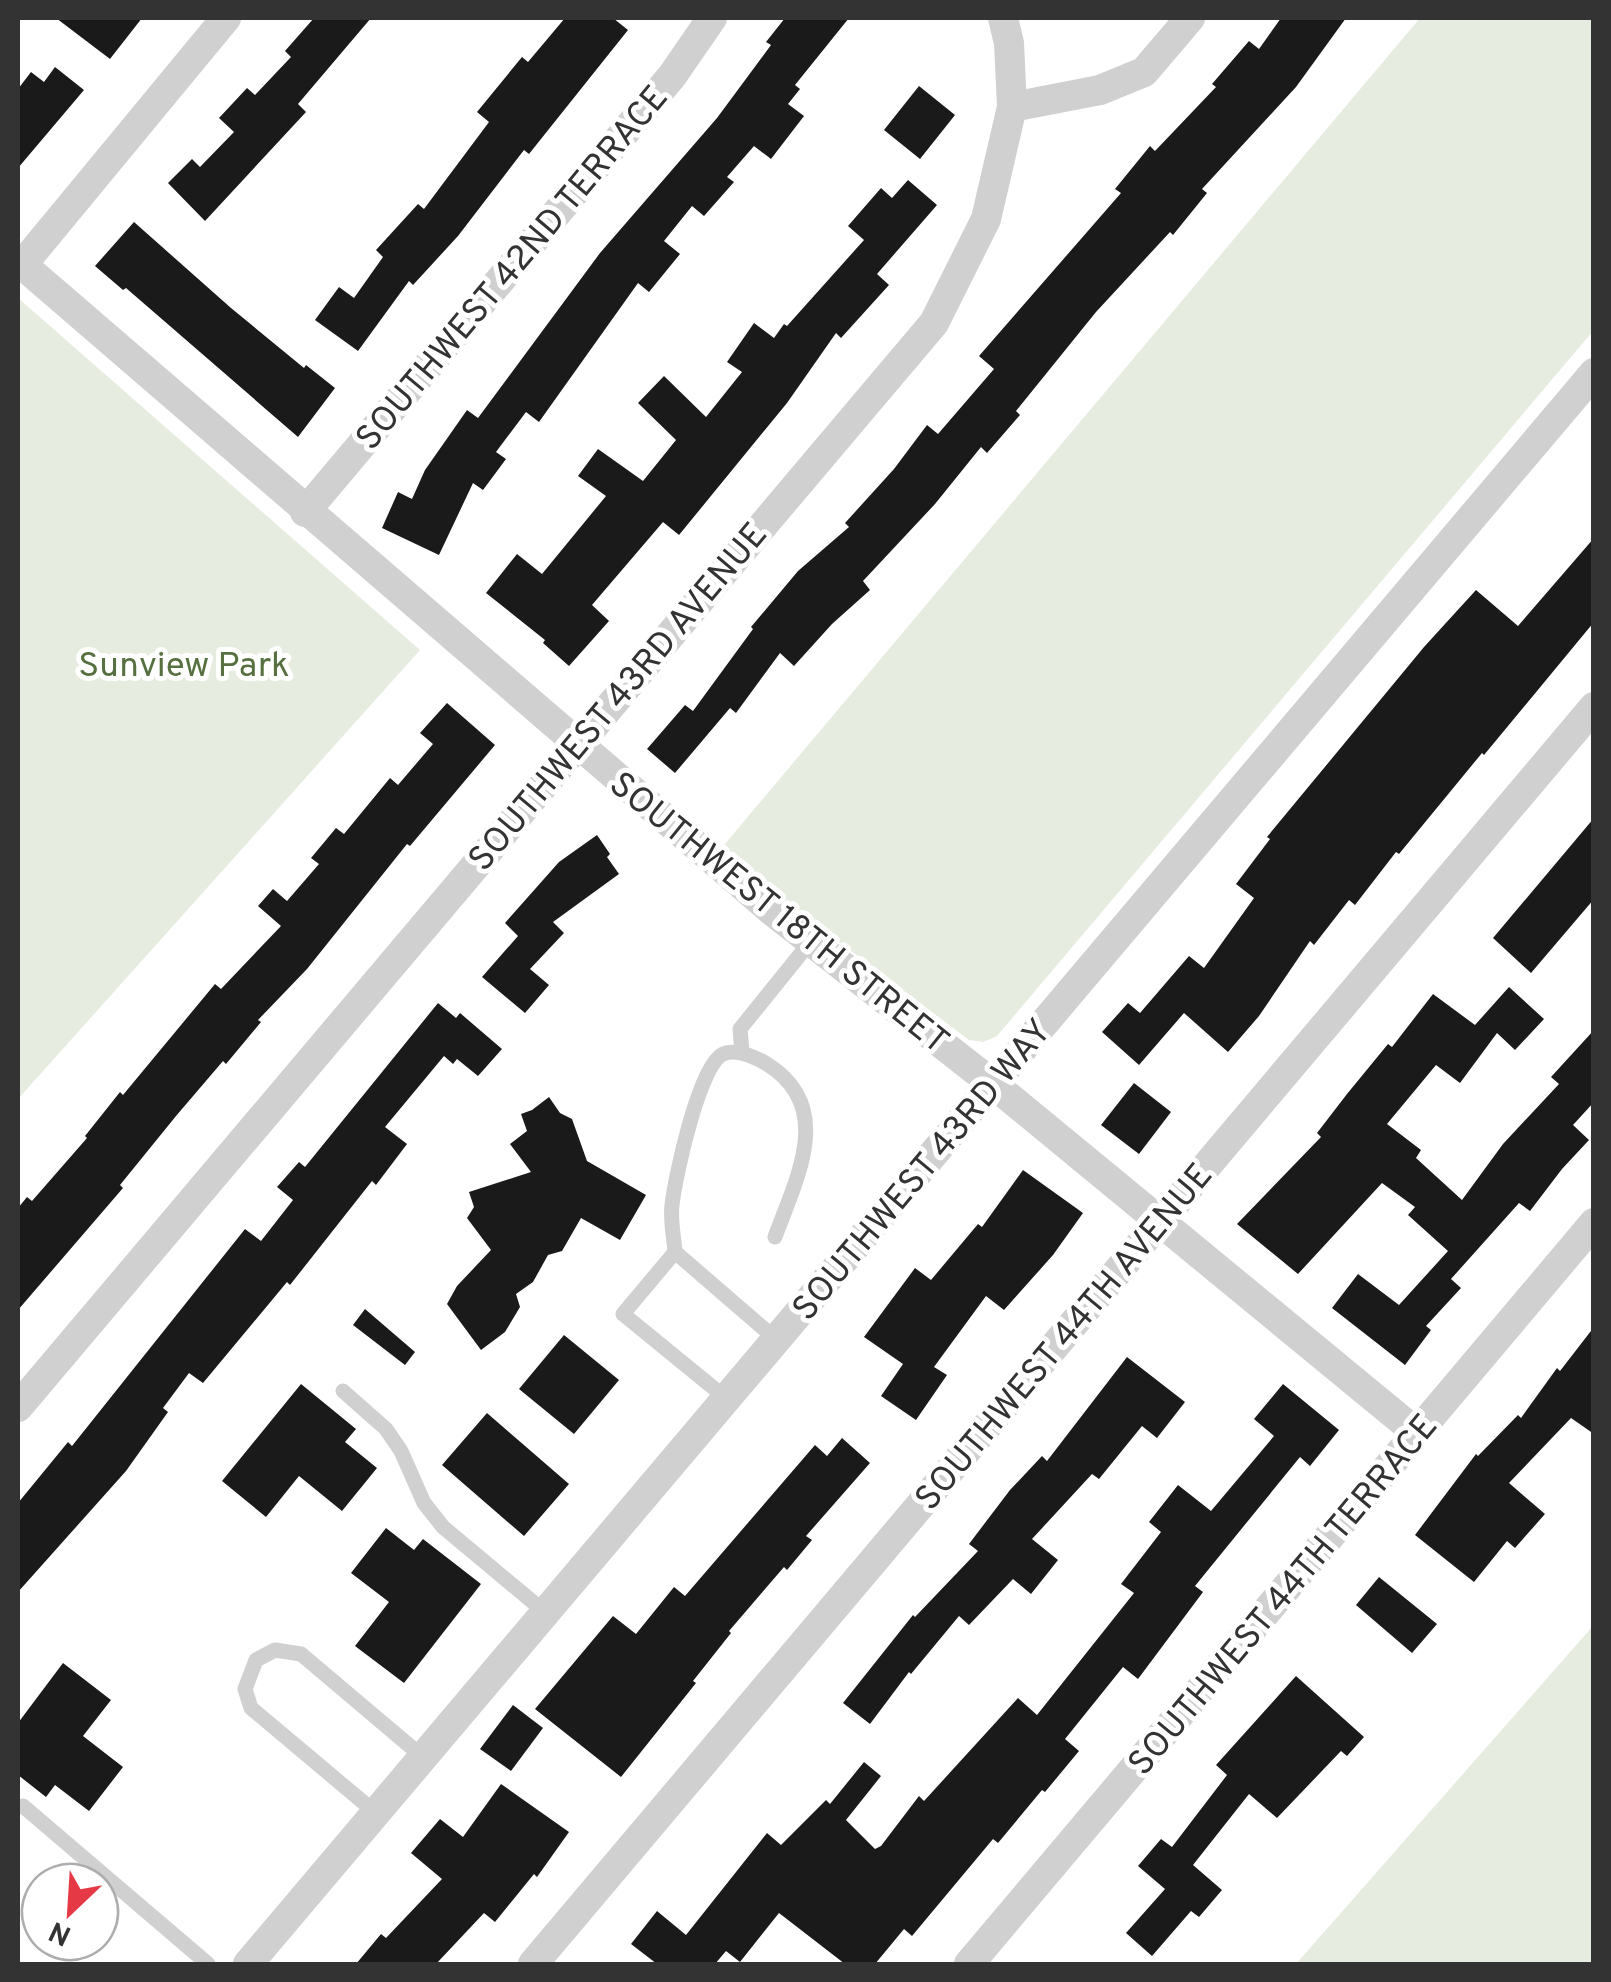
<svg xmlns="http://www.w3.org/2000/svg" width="1611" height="1982" font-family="Overpass,sans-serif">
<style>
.green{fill:#e6ecdf}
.building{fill:#1a1a1a}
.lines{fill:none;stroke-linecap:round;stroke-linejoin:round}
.service{stroke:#d0d0d0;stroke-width:15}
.minor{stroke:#d0d0d0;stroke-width:30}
.labels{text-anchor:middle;stroke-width:10;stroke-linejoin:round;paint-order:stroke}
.street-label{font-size:35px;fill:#333;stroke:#fff}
.park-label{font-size:35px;fill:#56703f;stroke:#fff}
</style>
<rect width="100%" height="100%" fill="#fff"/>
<g class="green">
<polygon points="1420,18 1593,18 1593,331 997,1036 983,1042 969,1040 719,851"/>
<polygon points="18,298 420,650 18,1099"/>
<polygon points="1593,1626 1593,1964 1296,1964"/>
</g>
<g class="building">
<polygon points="56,18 142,18 110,59"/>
<polygon points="314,18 371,18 298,104 306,112 205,221 168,183 192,159 200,167 234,132 219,118 247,88 255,95 291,57 285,51"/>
<polygon points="565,18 613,18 628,30 529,154 524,150 458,236 413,285 409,281 358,351 315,320 339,287 354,298 383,257 376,250 418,204 424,209 489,122 477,112 522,57 528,62"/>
<polygon points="785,18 849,18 795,85 800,89 788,104 804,116 771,159 754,146 727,177 734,182 704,216 692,206 664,241 680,254 649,292 638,283 539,422 526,412 496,452 506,459 483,490 473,483 439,555 382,528 398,492 412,499 425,470 467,410 478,418 600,253 717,118 771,45 766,42"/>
<polygon points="1281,18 1346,18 1296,87 1202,189 1207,193 1173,235 1170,232 1096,312 1016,411 1020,415 987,453 981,447 935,504 863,581 870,590 832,624 794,666 780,653 736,713 730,708 675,773 647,749 685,705 693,711 753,629 751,627 798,571 849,527 845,523 894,469 927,425 938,434 994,369 979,356 1121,193 1115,189 1150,146 1155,151 1216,87 1212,84 1249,41 1259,49"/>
<polygon points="55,67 84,90 18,168 18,89 31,72 44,82"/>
<polygon points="919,86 955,115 920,159 884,130"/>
<polygon points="908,180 937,205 877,274 889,285 841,338 836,333 787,403 679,535 663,522 592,605 609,621 569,666 543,643 545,640 486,593 517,554 542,574 606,496 578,476 598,449 643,481 676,440 638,403 664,376 706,417 742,372 727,362 754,323 774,338 784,324 787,326 864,240 848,226 881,188 892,198"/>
<polygon points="134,222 231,308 304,368 306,365 335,388 298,437 126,288 123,290 95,266"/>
<polygon points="1594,538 1594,622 1484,755 1482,753 1399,854 1396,852 1355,905 1349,900 1314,945 1310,941 1259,1016 1228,1052 1184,1013 1139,1065 1102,1032 1128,1003 1140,1013 1189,956 1204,968 1254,898 1236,884 1270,839 1267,837 1424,647 1476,590 1518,626"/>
<polygon points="447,703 495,745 410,846 407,844 307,969 258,1020 261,1022 226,1064 223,1061 176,1116 120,1185 123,1188 18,1310 18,1208 27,1197 32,1201 87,1138 85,1136 120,1092 123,1095 215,984 221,989 281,926 258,906 273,889 287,901 319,864 311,858 336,828 344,834 390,778 398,785 433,744 420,733"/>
<polygon points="1594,818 1594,899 1531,973 1493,938"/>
<polygon points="597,835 610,854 607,857 619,874 553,922 564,933 530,969 549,985 525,1013 482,977 518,936 505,923 559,862"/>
<polygon points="1509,987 1544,1019 1515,1050 1497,1033 1460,1083 1436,1065 1387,1124 1421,1150 1416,1158 1462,1200 1503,1144 1559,1084 1551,1077 1594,1030 1594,1102 1573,1125 1589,1140 1562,1169 1530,1211 1519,1203 1451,1279 1461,1288 1426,1326 1431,1330 1405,1365 1332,1308 1358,1274 1399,1305 1448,1251 1408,1215 1415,1207 1382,1183 1298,1274 1237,1224 1321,1137 1317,1133 1347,1094 1388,1044 1392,1047 1433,994 1475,1025"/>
<polygon points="438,1003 456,1018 460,1013 502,1049 478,1076 457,1059 453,1064 444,1056 385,1127 407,1144 376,1185 372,1181 290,1285 287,1282 203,1383 189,1373 163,1408 168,1412 126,1471 18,1592 18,1503 68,1442 72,1446 245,1229 261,1241 293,1200 277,1187 299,1162 305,1167"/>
<polygon points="1134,1083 1171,1112 1139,1154 1101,1125"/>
<polygon points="549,1097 560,1113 572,1119 587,1161 646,1195 620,1240 581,1218 562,1251 548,1255 533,1282 516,1294 520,1307 505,1332 481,1350 447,1304 457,1286 491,1250 467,1218 474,1207 469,1192 531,1172 510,1144 527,1131 521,1114 532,1110"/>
<polygon points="1023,1170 1083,1213 1053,1255 1004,1310 986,1296 934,1367 947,1375 916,1420 881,1396 903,1364 864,1337 915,1268 931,1280 978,1224 982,1227"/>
<polygon points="365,1309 415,1352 405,1365 353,1325"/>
<polygon points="1594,1327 1594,1434 1571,1418 1509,1483 1545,1514 1515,1548 1507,1541 1474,1582 1415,1535 1476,1454 1478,1456 1518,1415 1521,1418 1557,1368 1560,1371"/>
<polygon points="564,1335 619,1380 574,1434 519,1389"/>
<polygon points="1127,1357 1185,1402 1157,1438 1142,1426 1099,1479 1092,1474 1032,1539 1058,1560 1031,1594 1013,1579 969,1625 959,1616 911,1674 909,1672 870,1724 843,1703 913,1615 915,1617 978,1551 969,1544 1010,1490 1042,1456 1047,1461"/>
<polygon points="301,1384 356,1429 345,1442 377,1468 342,1511 299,1476 266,1517 222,1481"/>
<polygon points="1283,1384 1339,1430 1310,1466 1300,1457 1195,1586 1203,1592 1138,1679 1123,1667 1065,1739 1079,1751 1045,1792 1042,1790 998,1843 993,1839 912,1936 904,1929 875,1964 845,1964 779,1913 740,1962 726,1951 715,1964 657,1964 631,1944 657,1911 686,1935 767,1833 781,1845 826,1800 830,1804 864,1762 881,1776 846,1820 875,1849 881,1846 919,1796 924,1801 1018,1698 1037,1715 1134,1593 1121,1584 1161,1532 1149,1522 1178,1485 1211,1511 1274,1436 1254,1419"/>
<polygon points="487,1413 569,1484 524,1536 442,1465"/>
<polygon points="842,1438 870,1463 806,1536 812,1540 787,1570 784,1567 729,1631 731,1633 693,1681 696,1683 621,1777 535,1709 613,1616 636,1634 674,1587 685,1596 815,1445 827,1456"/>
<polygon points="386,1528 414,1550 423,1539 481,1584 404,1683 355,1646 389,1602 351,1573"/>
<polygon points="1379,1577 1437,1624 1412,1653 1356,1605"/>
<polygon points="63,1663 111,1700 83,1736 123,1767 89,1811 55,1785 46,1797 18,1775 18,1723"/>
<polygon points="1296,1676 1364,1737 1347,1756 1341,1751 1277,1818 1249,1794 1193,1865 1222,1890 1199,1917 1191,1911 1152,1956 1126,1933 1165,1889 1138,1866 1161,1839 1172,1847 1227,1775 1216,1765"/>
<polygon points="513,1705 543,1728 511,1771 480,1749"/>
<polygon points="501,1784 569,1832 537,1877 534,1874 495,1922 484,1913 436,1964 356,1964 381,1934 386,1938 442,1879 411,1853 440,1819 463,1837"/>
</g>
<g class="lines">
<g class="service">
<polyline points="742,1052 740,1029 811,941"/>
<path d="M675 1252C674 1237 670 1220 672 1205 675 1178 699 1065 723 1054 737 1048 755 1057 767 1064 836 1107 796 1179 775 1237"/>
<polyline points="343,1391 386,1429 401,1451 424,1503 443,1527 546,1613"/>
<polyline points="727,1399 623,1314 675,1252 777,1340"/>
<polyline points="23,1806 208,1964"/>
<polyline points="376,1813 251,1708 245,1689 256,1660 275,1650 301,1654 424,1758"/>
</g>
<g class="minor">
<polyline points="1003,18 1009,43 1012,107"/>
<polyline points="18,261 771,910 993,1084 1417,1433"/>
<polyline points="22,265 226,18"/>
<polyline points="305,512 672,76 712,18"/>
<polyline points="18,1407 934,323 986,219 1012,107 1100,90 1144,72 1190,18"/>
<polyline points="248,1964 1594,373"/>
<polyline points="533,1964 1594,707"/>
<polyline points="969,1964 1594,1223"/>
</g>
</g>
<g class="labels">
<g class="street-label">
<text transform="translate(511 267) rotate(-50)" y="12">SOUTHWEST 42ND TERRACE</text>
<text transform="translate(617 696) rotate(-50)" y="12">SOUTHWEST 43RD AVENUE</text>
<text transform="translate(780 912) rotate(39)" y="12">SOUTHWEST 18TH STREET</text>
<text transform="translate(921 1169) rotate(-50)" y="12">SOUTHWEST 43RD WAY</text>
<text transform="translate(1063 1336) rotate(-50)" y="12">SOUTHWEST 44TH AVENUE</text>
<text transform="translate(1282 1594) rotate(-50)" y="12">SOUTHWEST 44TH TERRACE</text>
</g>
<g class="park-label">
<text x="184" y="676">Sunview Park</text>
</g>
</g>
<rect width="1611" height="1982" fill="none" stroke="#333333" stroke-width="40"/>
<g transform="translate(70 1912) rotate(205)"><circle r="48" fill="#ffffff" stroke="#adadad" stroke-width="2.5"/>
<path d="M0-8L18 38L0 25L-18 38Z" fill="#e63946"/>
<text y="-15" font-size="28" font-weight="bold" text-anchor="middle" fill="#333333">N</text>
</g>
</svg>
